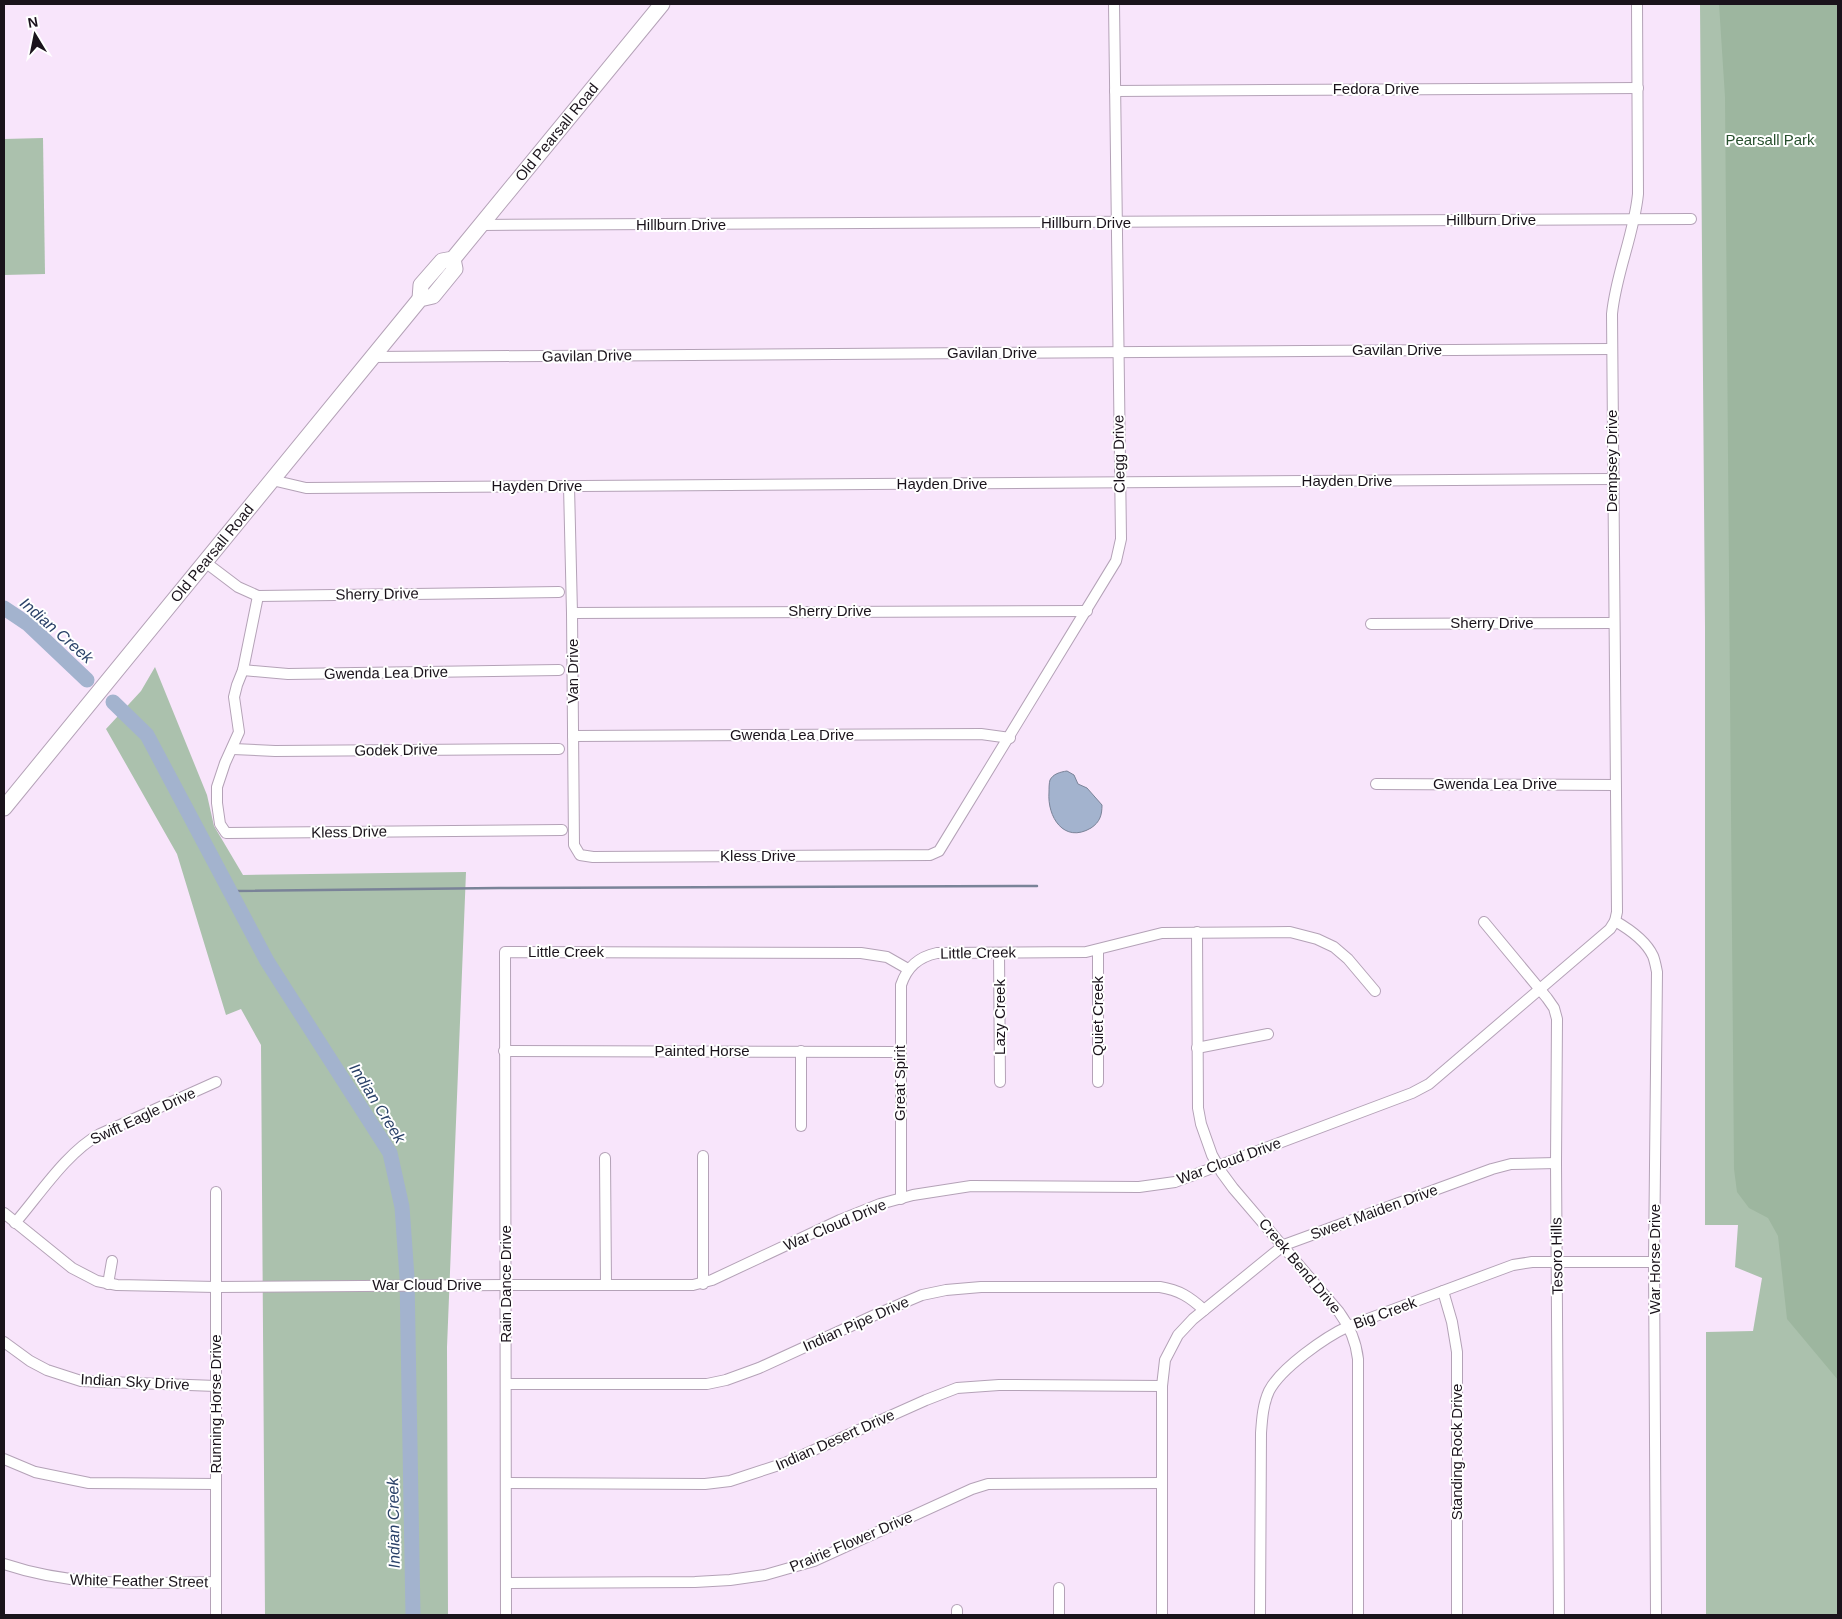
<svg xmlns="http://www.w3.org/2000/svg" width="1842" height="1619" font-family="Arial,sans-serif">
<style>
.green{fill:#abc1ad}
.forest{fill:#9db69f}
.water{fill:#a3b3ce;stroke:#7a8398}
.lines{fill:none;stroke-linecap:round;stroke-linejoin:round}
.stream{stroke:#7a8398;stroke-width:2.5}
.river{stroke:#a3b3ce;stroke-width:15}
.minor-casing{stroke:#b4a2b7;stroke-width:12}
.secondary-casing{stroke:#b4a2b7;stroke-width:17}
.minor{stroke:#fff;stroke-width:10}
.secondary{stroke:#fff;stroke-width:15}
.labels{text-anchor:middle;stroke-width:4;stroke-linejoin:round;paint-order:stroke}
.street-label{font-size:15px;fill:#1a131b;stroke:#fff}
.park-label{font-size:15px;fill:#28502e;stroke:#fff}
.water-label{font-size:16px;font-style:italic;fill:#2b4269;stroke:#fff}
</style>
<rect width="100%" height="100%" fill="#f8e5fb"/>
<g class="green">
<polygon points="1700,4 1838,4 1838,1615 1706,1615 1706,1332 1753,1331 1762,1278 1735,1267 1738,1225 1705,1225 1705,627"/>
<polygon points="43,138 45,274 4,275 4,139"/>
<polygon points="155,667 207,795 214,826 243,875 466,872 447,1347 448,1615 265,1615 261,1045 241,1009 226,1015 177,854 106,729 141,691"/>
</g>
<polygon class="forest" points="1719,4 1838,4 1838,1380 1787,1319 1778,1236 1768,1218 1749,1208 1737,1192 1734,1169 1725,97"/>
<path class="water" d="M1067 771 1074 775 1078 784 1087 788 1102 805C1102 815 1100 822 1091 828 1064 844 1047 817 1049 792 1049 789 1049 783 1050 780 1053 774 1060 772 1067 771Z"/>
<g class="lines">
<polyline class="stream" points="230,891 499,888 1037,886"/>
<g class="river">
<polyline points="4,608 28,624 87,680"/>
<polyline points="113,702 147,735 267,961 390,1153 402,1207 407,1277 413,1615"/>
</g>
<defs>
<g id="minor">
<polyline points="1115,91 1638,88"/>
<polyline points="481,225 1691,219"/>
<polyline points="373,357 1612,349"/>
<polyline points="272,480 306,488 1612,479"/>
<polyline points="569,486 572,613 574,845 580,855 593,857 930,855 939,851 1116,561 1121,539 1114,4"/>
<polyline points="205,562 238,587 258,596 559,592"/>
<polyline points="258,596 243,670 237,685 234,697 239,732 225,763 217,787 217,803 220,824 226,833 562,830"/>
<polyline points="572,613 1087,611"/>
<polyline points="1371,624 1613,623"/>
<polyline points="243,670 288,674 559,670"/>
<polyline points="573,736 981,734 1010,738"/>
<polyline points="233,749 275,751 559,749"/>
<polyline points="1376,784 1615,785"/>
<path d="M1615 921C1629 929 1646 941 1653 956 1655 961 1656 967 1657 972L1654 1262 1656 1615"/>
<polyline points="1484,922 1547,998 1554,1008 1557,1019 1556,1163 1559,1615"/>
<path d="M1197 932 1198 1108 1201 1124 1212 1155 1222 1173 1233 1188 1339 1312C1350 1327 1356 1341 1358 1359V1615"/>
<polyline points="1098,950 1098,1082"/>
<polyline points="999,953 1000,1082"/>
<polyline points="1197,1048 1268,1034"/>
<polyline points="504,1051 900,1052"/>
<polyline points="801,1126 801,1051"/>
<polyline points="605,1158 606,1285"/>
<polyline points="216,1192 216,1615"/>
<path d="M901 1199V985C907 967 918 957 937 953L1086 952 1162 933 1290 932 1317 939 1334 947 1348 959 1375 991"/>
<path d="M4 1213 72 1268 97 1281 117 1285 216 1287 505 1285H693L712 1280 840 1220 880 1204 913 1195 971 1186 1139 1187 1175 1182 1412 1093 1429 1084 1610 929 1615 921 1617 912 1612 314C1616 273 1634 235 1638 194L1637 4"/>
<path d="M15 1223C40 1194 67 1152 100 1134L216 1082"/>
<polyline points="108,1284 112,1261"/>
<polyline points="703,1284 703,1156"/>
<polyline points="1443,1291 1452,1322 1457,1352 1457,1615"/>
<polyline points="4,1342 30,1361 47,1370 81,1381 216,1386"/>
<path d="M506 1384H707L726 1380 759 1368 877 1314 922 1295 946 1290 981 1287H1160C1179 1290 1190 1297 1204 1310"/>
<polyline points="4,1459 35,1472 89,1483 216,1484"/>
<polyline points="506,1483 705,1484 730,1481 785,1463 926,1400 957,1388 999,1385 1162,1386"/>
<path d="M4 1564C76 1588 141 1583 216 1582"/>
<polyline points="506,1583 695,1582 730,1580 765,1575 814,1561 972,1489 988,1484 1162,1483"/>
<polyline points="506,1615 505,952 861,953 887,957 908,969"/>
<polyline points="957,1615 957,1610"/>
<polyline points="1059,1615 1059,1588"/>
<polyline points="1162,1615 1162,1386 1165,1360 1178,1335 1193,1319 1284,1245 1492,1169 1511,1164 1556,1163"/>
<path d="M1260 1615 1261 1433C1262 1419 1263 1404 1269 1391 1281 1368 1325 1337 1349 1326L1513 1265 1532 1262H1654"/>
</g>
<g id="secondary">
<path id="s1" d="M420 299 421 285 442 261 453 259 662 4"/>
<path id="s2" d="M4 808 420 299 433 296 455 269 453 259"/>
</g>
</defs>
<use href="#minor" class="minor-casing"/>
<use href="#secondary" class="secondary-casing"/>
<use href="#minor" class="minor"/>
<use href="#secondary" class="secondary"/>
</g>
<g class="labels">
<g class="street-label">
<text x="1376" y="94">Fedora Drive</text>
<text dy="5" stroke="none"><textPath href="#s1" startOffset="221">Old Pearsall Road</textPath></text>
<text x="1491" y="225">Hillburn Drive</text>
<text x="1086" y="228">Hillburn Drive</text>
<text x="681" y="230">Hillburn Drive</text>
<text x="1397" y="355">Gavilan Drive</text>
<text x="992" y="358">Gavilan Drive</text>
<text transform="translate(587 356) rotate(-1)" y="5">Gavilan Drive</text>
<text transform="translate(1119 454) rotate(-91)" y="5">Clegg Drive</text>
<text transform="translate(1612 461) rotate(-90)" y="5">Dempsey Drive</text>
<text x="1347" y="486">Hayden Drive</text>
<text x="942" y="489">Hayden Drive</text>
<text x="537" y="491">Hayden Drive</text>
<text dy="5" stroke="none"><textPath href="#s2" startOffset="329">Old Pearsall Road</textPath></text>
<text transform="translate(377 594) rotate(-1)" y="5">Sherry Drive</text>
<text x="830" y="616">Sherry Drive</text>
<text x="1492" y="628">Sherry Drive</text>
<text transform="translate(573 671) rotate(-90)" y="5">Van Drive</text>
<text transform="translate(386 673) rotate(-1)" y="5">Gwenda Lea Drive</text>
<text x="792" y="740">Gwenda Lea Drive</text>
<text transform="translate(396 750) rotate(-1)" y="5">Godek Drive</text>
<text x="1495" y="789">Gwenda Lea Drive</text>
<text transform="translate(349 832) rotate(-1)" y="5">Kless Drive</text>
<text x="758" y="861">Kless Drive</text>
<text x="566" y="957">Little Creek</text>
<text transform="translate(978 953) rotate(-1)" y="5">Little Creek</text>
<text transform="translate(1098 1016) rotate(-90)" y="5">Quiet Creek</text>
<text transform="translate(1000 1017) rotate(-90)" y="5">Lazy Creek</text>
<text x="702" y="1056">Painted Horse</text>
<text transform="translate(900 1083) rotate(-90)" y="5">Great Spirit</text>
<text transform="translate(143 1116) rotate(-25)" y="5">Swift Eagle Drive</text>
<text transform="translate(1229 1161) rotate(-20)" y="5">War Cloud Drive</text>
<text transform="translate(1374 1212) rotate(-20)" y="5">Sweet Maiden Drive</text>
<text transform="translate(835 1225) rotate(-23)" y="5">War Cloud Drive</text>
<text transform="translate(1557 1256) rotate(-91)" y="5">Tesoro Hills</text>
<text transform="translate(1655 1259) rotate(-90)" y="5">War Horse Drive</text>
<text transform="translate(1300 1266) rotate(50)" y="5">Creek Bend Drive</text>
<text transform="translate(506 1284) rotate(-90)" y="5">Rain Dance Drive</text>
<text x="427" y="1290">War Cloud Drive</text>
<text transform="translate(1385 1313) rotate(-20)" y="5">Big Creek</text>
<text transform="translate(856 1324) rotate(-24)" y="5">Indian Pipe Drive</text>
<text transform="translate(135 1382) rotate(3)" y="5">Indian Sky Drive</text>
<text transform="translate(216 1404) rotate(-90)" y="5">Running Horse Drive</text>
<text transform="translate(835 1440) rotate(-24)" y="5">Indian Desert Drive</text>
<text transform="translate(1457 1452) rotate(-90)" y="5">Standing Rock Drive</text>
<text transform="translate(851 1542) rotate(-23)" y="5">Prairie Flower Drive</text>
<text transform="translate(139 1581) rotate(1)" y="5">White Feather Street</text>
</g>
<g class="park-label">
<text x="1770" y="145">Pearsall Park</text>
</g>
<g class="water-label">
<text transform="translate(57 630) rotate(41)" y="6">Indian Creek</text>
<text transform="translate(378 1103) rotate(58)" y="6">Indian Creek</text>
<text transform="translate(393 1523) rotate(-91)" y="6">Indian Creek</text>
</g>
</g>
<rect width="1842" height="1619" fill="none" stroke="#1a131b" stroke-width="10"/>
<g transform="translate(35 35) rotate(350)" stroke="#ffffff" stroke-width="4" paint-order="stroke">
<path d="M0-4L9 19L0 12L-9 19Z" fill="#1a131b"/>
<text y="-8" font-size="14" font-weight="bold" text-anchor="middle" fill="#1a131b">N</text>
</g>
</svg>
